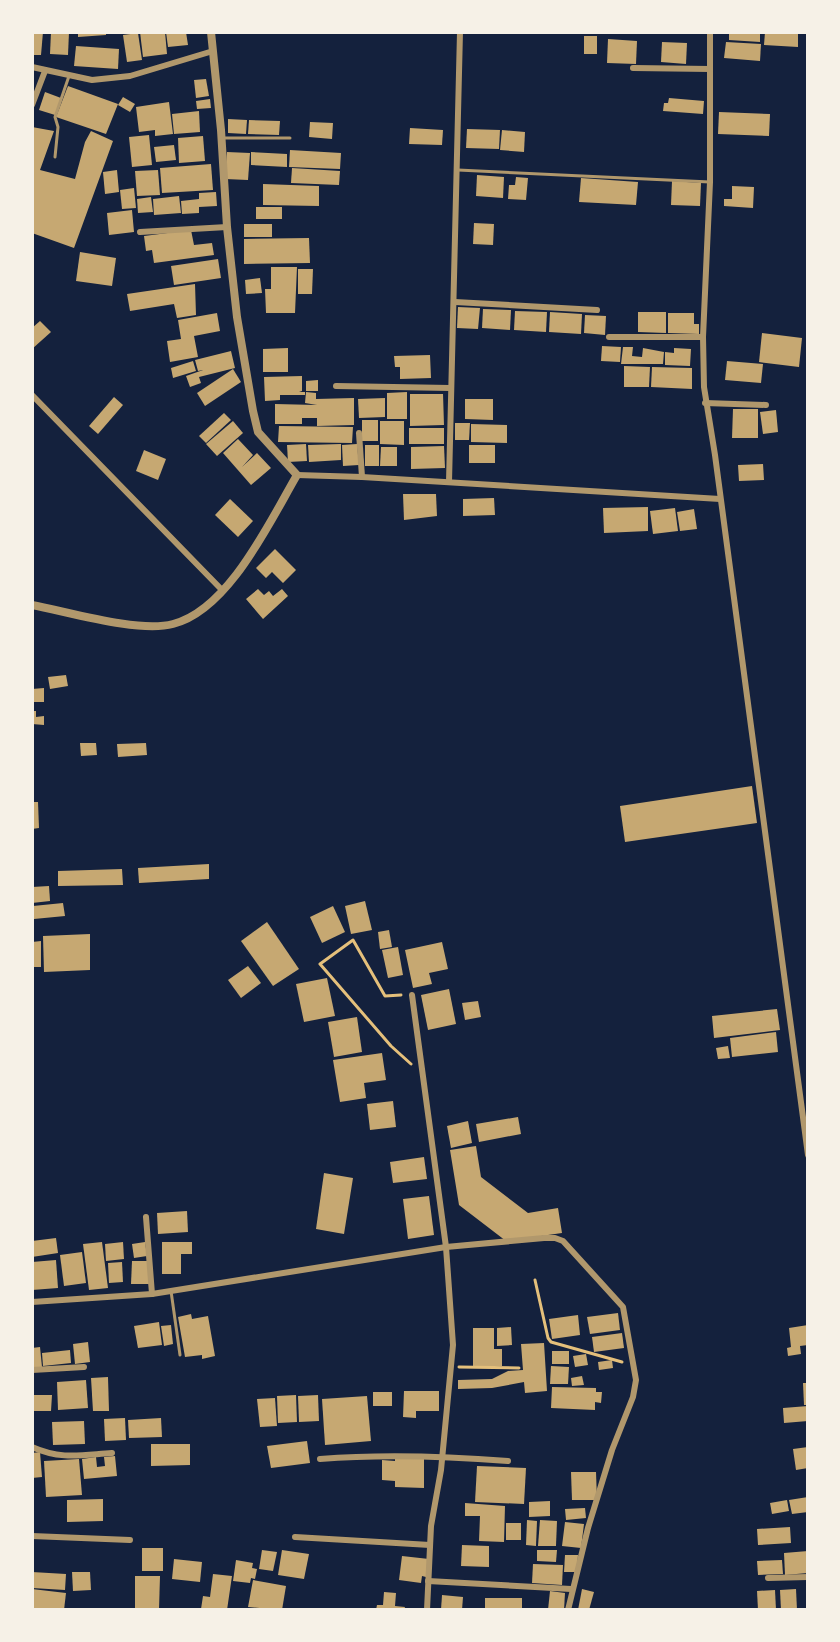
<svg xmlns="http://www.w3.org/2000/svg" width="840" height="1642" viewBox="0 0 840 1642" font-family="Montserrat,sans-serif">
<style>
.building{fill:#c6a872}
.lines{fill:none;stroke-linecap:round;stroke-linejoin:round}
.path{stroke:#e5c07b;stroke-width:3}
.service{stroke:#b1986c;stroke-width:3}
.minor{stroke:#b1986c;stroke-width:6}
.tertiary{stroke:#b1986c;stroke-width:8}
</style>
<rect width="100%" height="100%" fill="#14213d"/>
<g class="building">
<path d="M32,32H43L41,55H32Z"/>
<path d="M51,32H69L68,55L50,54Z"/>
<path d="M78,32H106V35L78,37Z"/>
<path d="M140,32H165L167,54L143,57Z"/>
<path d="M166,32H186L188,45L168,47Z"/>
<path d="M729,32H760V42L729,40Z"/>
<path d="M765,32H798V47L764,45Z"/>
<path d="M138,33L142,60L127,62L123,35Z"/>
<rect x="584" y="36" width="13" height="18"/>
<path d="M608,39L637,41L636,64L607,63Z"/>
<path d="M662,42L687,43L686,64L661,62Z"/>
<path d="M726,42L761,44L760,61L724,58Z"/>
<path d="M76,46L119,49L118,69L74,66Z"/>
<path d="M206,79L209,96L196,98L194,80Z"/>
<path d="M68,86L118,104L106,134L56,117Z"/>
<path d="M45,92L61,98L55,115L39,110Z"/>
<path d="M123,97L135,104L130,112L118,105Z"/>
<path d="M669,98L704,101L703,114L663,111L664,103H668Z"/>
<path d="M210,99L211,108L197,109L196,101Z"/>
<path d="M169,102L173,134L155,136V130L139,132L136,107Z"/>
<path d="M199,111L200,132L174,134L172,114Z"/>
<path d="M719,112L770,114L769,136L718,134Z"/>
<path d="M228,119L247,120L246,134L228,133Z"/>
<path d="M249,120L280,121L279,135L248,134Z"/>
<path d="M310,122L333,123L332,139L309,137Z"/>
<path d="M32,127L54,131L40,170L75,179L85,142L91,131L113,141L74,248L32,233Z"/>
<path d="M410,128L443,130L442,145L409,144Z"/>
<path d="M467,129L500,130L499,149L466,148Z"/>
<path d="M502,130L525,132L524,152L500,150Z"/>
<path d="M149,135L152,165L132,167L129,137Z"/>
<path d="M203,136L205,161L179,163L178,138Z"/>
<path d="M174,145L176,160L156,162L154,147Z"/>
<path d="M290,150L341,153L340,169L289,167Z"/>
<path d="M227,152L250,153L248,180L225,179Z"/>
<path d="M251,152L287,154V167L251,165Z"/>
<path d="M211,164L213,190L162,193L160,168Z"/>
<path d="M292,168L340,171L339,185L291,183Z"/>
<path d="M117,170L119,192L105,194L103,172Z"/>
<path d="M158,170L160,195L137,196L135,171Z"/>
<path d="M477,175L504,177L503,198L476,196Z"/>
<path d="M516,177L528,178L526,200L508,199L509,185H515Z"/>
<path d="M581,178L638,182L636,205L579,202Z"/>
<path d="M672,181L701,183L700,206L671,205Z"/>
<path d="M263,184L319,186V206L263,205Z"/>
<path d="M732,186L754,187L753,208L724,206V199H732Z"/>
<path d="M134,188L136,208L122,209L120,190Z"/>
<path d="M216,192L217,206L199,207V213L182,214L181,201L199,199V193Z"/>
<path d="M179,196L181,213L154,215L153,199Z"/>
<path d="M151,197L153,212L138,213L137,199Z"/>
<rect x="256" y="207" width="26" height="12"/>
<path d="M132,210L134,232L109,235L107,213Z"/>
<path d="M474,223L494,224L493,245L473,244Z"/>
<rect x="244" y="224" width="28" height="13"/>
<path d="M191,230L194,245L212,243L214,255L154,263L152,250L146,251L144,236Z"/>
<path d="M309,238L310,263L244,264V239Z"/>
<path d="M80,252L116,258L112,286L76,281Z"/>
<path d="M218,259L221,278L174,285L171,266Z"/>
<path d="M271,267H297L295,313H266L265,289H271Z"/>
<path d="M298,269H313L312,294H298Z"/>
<path d="M260,278L262,293L246,294L245,280Z"/>
<path d="M195,284L196,315L177,318L174,304L130,311L127,294Z"/>
<path d="M458,307L480,308L478,329L457,328Z"/>
<path d="M483,309L511,310L510,330L482,328Z"/>
<path d="M515,311L547,312L546,332L514,330Z"/>
<path d="M550,312L582,314L581,334L549,332Z"/>
<path d="M638,312H666V333L638,332Z"/>
<path d="M217,313L220,331L194,336L198,357L170,362L167,341L181,339L178,320Z"/>
<path d="M668,313H694V324H699V334L668,333Z"/>
<path d="M585,315L606,316L605,335L584,333Z"/>
<path d="M40,321L51,332L32,349V328Z"/>
<path d="M762,333L802,338L799,367L759,362Z"/>
<path d="M602,346L621,347L620,362L601,361Z"/>
<path d="M623,347H633L632,356L642,357L643,348L664,352L663,364H621Z"/>
<path d="M288,348V372H263V349Z"/>
<path d="M674,348L691,349L690,366L665,365V352L674,353Z"/>
<path d="M231,351L235,368L199,377L201,383L190,387L186,376L203,370L198,371L195,360Z"/>
<path d="M430,355L431,378L400,379V367H395L394,356Z"/>
<path d="M193,361L196,371L173,378L171,368Z"/>
<path d="M727,361L763,364L761,383L725,380Z"/>
<path d="M624,366L650,367L649,387H624Z"/>
<path d="M652,367L692,368V389L651,387Z"/>
<path d="M233,369L241,382L205,406L197,393Z"/>
<path d="M302,376V391L299,392H305V395H280V400L265,401L264,377Z"/>
<path d="M318,380V391H306V381Z"/>
<path d="M306,392L316,393V399L354,398V425L317,426V418H302V424H275V404L317,405L305,403Z"/>
<path d="M407,392V419H387V393Z"/>
<path d="M410,394H443L444,425L410,426Z"/>
<path d="M114,397L123,405L98,434L89,426Z"/>
<path d="M385,398V417L359,418L358,399Z"/>
<path d="M465,399H493V420L465,419Z"/>
<path d="M733,409H758V438H732Z"/>
<path d="M776,410L778,432L763,434L760,412Z"/>
<path d="M224,413L231,420L206,443L199,436Z"/>
<rect x="362" y="420" width="16" height="21"/>
<path d="M233,421L243,433L217,456L206,444Z"/>
<path d="M380,421H404V445L380,444Z"/>
<path d="M455,423H470L469,440H455Z"/>
<path d="M471,424L507,425V443L471,442Z"/>
<path d="M279,426L353,427L352,443L278,442Z"/>
<rect x="409" y="428" width="35" height="16"/>
<path d="M238,439L253,455L242,467L257,453L271,468L251,485L223,453Z"/>
<path d="M306,444L307,461L288,462L287,445Z"/>
<path d="M341,444V460L309,462L308,445Z"/>
<path d="M357,444L359,465L343,466L342,445Z"/>
<rect x="365" y="445" width="14" height="21"/>
<rect x="469" y="445" width="26" height="18"/>
<path d="M444,446L445,468L411,469V447Z"/>
<path d="M381,447H397V466H380Z"/>
<path d="M144,450L166,459L158,480L136,471Z"/>
<path d="M763,464L764,480L739,481L738,465Z"/>
<path d="M403,494H436L437,516L404,520Z"/>
<path d="M494,498L495,515L463,516V499Z"/>
<path d="M230,499L253,521L238,537L215,515Z"/>
<path d="M648,507V531L604,533L603,508Z"/>
<path d="M675,508L678,531L653,534L650,511Z"/>
<path d="M694,509L697,529L680,531L677,512Z"/>
<path d="M275,549L296,570L283,583L272,572L266,578L256,568Z"/>
<path d="M258,589L264,595L269,591L273,596L282,589L288,596L263,619L246,599Z"/>
<path d="M66,675L68,686L50,689L48,677Z"/>
<path d="M44,688V702H32V689Z"/>
<path d="M32,711H36V717L44,716V725L32,724Z"/>
<path d="M80,743H96L97,755L81,756Z"/>
<path d="M146,743L147,755L118,757L117,744Z"/>
<path d="M752,786L757,823L625,842L620,806Z"/>
<path d="M32,802H38L39,828L32,829Z"/>
<path d="M209,864V879L139,883L138,868Z"/>
<path d="M122,869L123,885L58,886V871Z"/>
<path d="M49,886L50,901L32,903V887Z"/>
<path d="M365,901L372,930L351,934L345,906Z"/>
<path d="M63,903L65,916L34,919L33,906Z"/>
<path d="M333,906L345,932L322,943L310,917Z"/>
<path d="M267,922L299,969L273,986L241,941Z"/>
<path d="M389,930L392,947L380,949L378,932Z"/>
<path d="M90,934V970L44,972L43,936Z"/>
<path d="M41,941V967H32V942Z"/>
<path d="M442,942L448,969L429,973L432,984L413,988L405,950Z"/>
<path d="M398,947L403,975L388,978L382,950Z"/>
<path d="M248,966L261,983L241,998L228,980Z"/>
<path d="M327,978L335,1016L304,1022L296,984Z"/>
<path d="M449,989L456,1024L428,1030L421,995Z"/>
<path d="M478,1001L481,1017L465,1020L462,1003Z"/>
<path d="M777,1009L780,1030L714,1038L712,1016Z"/>
<path d="M357,1017L362,1052L334,1057L328,1022Z"/>
<path d="M776,1032L778,1052L732,1057L730,1038Z"/>
<path d="M728,1046L730,1058L718,1059L716,1048Z"/>
<path d="M382,1053L386,1080L364,1083L366,1098L340,1102L333,1060Z"/>
<path d="M393,1101L396,1127L370,1130L367,1104Z"/>
<path d="M518,1117L521,1134L479,1142L476,1124Z"/>
<path d="M468,1121L472,1143L451,1148L447,1126Z"/>
<path d="M476,1146L481,1177L528,1213L558,1208L562,1233L506,1241L459,1205L450,1150Z"/>
<path d="M424,1157L427,1179L393,1183L390,1162Z"/>
<path d="M324,1173L353,1178L344,1234L316,1229Z"/>
<path d="M429,1196L434,1235L408,1239L403,1199Z"/>
<path d="M187,1211L188,1232L158,1234L157,1213Z"/>
<path d="M56,1238L58,1253L32,1257V1241Z"/>
<path d="M102,1242L108,1288L89,1290L83,1244Z"/>
<path d="M123,1242L124,1259L106,1261L105,1244Z"/>
<path d="M145,1242L147,1256L134,1258L132,1244Z"/>
<path d="M162,1242H192V1254H181V1274H162Z"/>
<path d="M82,1252L86,1283L64,1286L60,1255Z"/>
<path d="M56,1260L58,1288L32,1290V1262Z"/>
<path d="M132,1261H149V1284H131Z"/>
<path d="M122,1262L123,1282L109,1283L108,1263Z"/>
<path d="M618,1313L620,1330L590,1334L587,1317Z"/>
<path d="M191,1314L192,1319L208,1316L215,1356L202,1359V1355L185,1357L178,1317Z"/>
<path d="M578,1315L580,1335L552,1339L549,1319Z"/>
<path d="M159,1322L162,1345L138,1348L134,1326Z"/>
<path d="M171,1325L173,1344L164,1346L161,1326Z"/>
<path d="M808,1325V1345L800,1346L801,1354L788,1356L787,1348L791,1347L789,1328Z"/>
<path d="M511,1327L512,1345L497,1346V1328Z"/>
<path d="M473,1328H494V1349H502V1366L473,1367Z"/>
<path d="M622,1333L624,1348L594,1352L592,1337Z"/>
<path d="M88,1342L90,1362L75,1364L73,1344Z"/>
<path d="M544,1343L547,1391L525,1393L524,1382L492,1388L458,1389V1380L492,1379L508,1371L523,1370L521,1344Z"/>
<path d="M40,1347L42,1367H32V1348Z"/>
<path d="M70,1350L71,1363L43,1366L42,1353Z"/>
<rect x="552" y="1351" width="17" height="13"/>
<path d="M586,1354L588,1365L575,1367L573,1356Z"/>
<path d="M612,1360L613,1368L599,1370L598,1362Z"/>
<path d="M551,1366L569,1367L568,1384H550Z"/>
<path d="M582,1376L584,1385L572,1386L571,1378Z"/>
<path d="M108,1377L109,1411H93L91,1378Z"/>
<path d="M86,1380L88,1408L58,1410L57,1382Z"/>
<path d="M803,1383H808V1405H804Z"/>
<path d="M552,1387L596,1388V1392H602L601,1403L595,1402V1410L551,1408Z"/>
<path d="M404,1391H439V1411H416V1418L403,1417Z"/>
<rect x="373" y="1392" width="19" height="14"/>
<path d="M32,1395H52L51,1411H32Z"/>
<path d="M296,1395L297,1422L278,1423L277,1396Z"/>
<path d="M318,1395L319,1421L299,1422L298,1396Z"/>
<path d="M367,1396L371,1441L325,1445L322,1399Z"/>
<path d="M275,1398L277,1426L260,1427L257,1399Z"/>
<path d="M808,1406V1421L784,1423L783,1408Z"/>
<path d="M125,1418L126,1440L105,1441L104,1419Z"/>
<path d="M161,1418L162,1437L129,1438L128,1420Z"/>
<path d="M84,1421L85,1444L53,1445L52,1422Z"/>
<path d="M307,1441L310,1463L271,1468L267,1446Z"/>
<path d="M151,1444H190V1465L151,1466Z"/>
<path d="M808,1447V1468L796,1470L793,1449Z"/>
<path d="M40,1452L42,1477L32,1478V1453Z"/>
<path d="M115,1456L117,1476L84,1479L82,1459L96,1457L97,1467L105,1466L104,1457Z"/>
<path d="M395,1457H424V1488L395,1487V1481L382,1480V1460L395,1461Z"/>
<path d="M79,1459L82,1495L46,1497L44,1461Z"/>
<path d="M477,1466L526,1468L524,1504L475,1502Z"/>
<path d="M571,1472H596L597,1500H572Z"/>
<path d="M808,1497V1512L792,1514L789,1500Z"/>
<path d="M103,1499V1521L67,1522V1500Z"/>
<path d="M787,1500L789,1511L772,1514L770,1503Z"/>
<path d="M550,1501V1516L529,1517V1502Z"/>
<path d="M465,1503L505,1506L504,1542L479,1541L480,1516H465Z"/>
<path d="M585,1508L586,1518L566,1520L565,1509Z"/>
<path d="M527,1520L537,1521L536,1546L526,1545Z"/>
<path d="M540,1520L557,1521L556,1546H538Z"/>
<path d="M565,1522L584,1524L581,1548L562,1546Z"/>
<rect x="506" y="1523" width="15" height="17"/>
<path d="M790,1527L791,1543L758,1545L757,1529Z"/>
<path d="M462,1545L489,1546V1567L461,1566Z"/>
<rect x="142" y="1548" width="21" height="23"/>
<path d="M262,1550L277,1552L273,1571L259,1569Z"/>
<path d="M282,1550L309,1554L304,1579L278,1575Z"/>
<path d="M537,1550H557L556,1562L537,1561Z"/>
<path d="M808,1551V1573L785,1575L784,1553Z"/>
<path d="M565,1555H578L577,1572H564Z"/>
<path d="M402,1556L429,1559L426,1577L422,1576L421,1583L399,1580Z"/>
<path d="M174,1559L202,1562L200,1582L172,1579Z"/>
<path d="M236,1560L253,1563L252,1568L257,1569L255,1579L251,1578L250,1583L233,1581Z"/>
<path d="M782,1560L783,1574L758,1575L757,1561Z"/>
<path d="M533,1564L563,1565L562,1585L532,1583Z"/>
<path d="M32,1572L66,1574L65,1590L32,1588Z"/>
<path d="M72,1572H90L91,1590L73,1591Z"/>
<path d="M213,1574L232,1576L227,1610L201,1609L203,1596L210,1597Z"/>
<path d="M135,1576H160L159,1610H135Z"/>
<path d="M253,1580L286,1586L282,1610L248,1607Z"/>
<path d="M32,1589L66,1593L64,1610H32Z"/>
<path d="M582,1589L594,1592L589,1610H578Z"/>
<path d="M796,1589L797,1610H781L780,1590Z"/>
<path d="M775,1590L776,1610H758L757,1591Z"/>
<path d="M550,1591L565,1593L564,1610H548Z"/>
<path d="M384,1592L396,1593L395,1606L405,1607L404,1610H376L377,1605H383Z"/>
<path d="M442,1595L463,1597L462,1610H441Z"/>
<rect x="485" y="1598" width="37" height="12"/>
</g>
<g class="lines">
<g class="path">
<path d="M401,995L385,996L353,940L320,964L391,1046L411,1064"/>
<path d="M535,1280L548,1338L551,1342L622,1362"/>
<path d="M459,1367L519,1368"/>
</g>
<g class="service">
<path d="M225,138H290"/>
<path d="M55,157L58,127L55,117L69,76"/>
<path d="M458,170L710,182"/>
<path d="M171,1291L180,1355"/>
</g>
<g class="minor">
<path d="M710,32V182L703,337L704,387L715,455L808,1155"/>
<path d="M32,67L92,80L130,76L213,51"/>
<path d="M633,68L710,69"/>
<path d="M32,105L45,71"/>
<path d="M140,232L227,227"/>
<path d="M455,302L597,310"/>
<path d="M609,337H703"/>
<path d="M336,386L450,388"/>
<path d="M32,395L222,590"/>
<path d="M705,403L766,405"/>
<path d="M359,433L362,477"/>
<path d="M297,475L362,477L720,499"/>
<path d="M449,482L460,32"/>
<path d="M412,995L446,1247L453,1345L441,1470L431,1526L427,1610"/>
<path d="M146,1217L152,1294"/>
<path d="M32,1302L152,1294L446,1247L544,1238H555L563,1241L623,1307L636,1380L633,1397L612,1450L588,1528L568,1610"/>
<path d="M32,1370L84,1367"/>
<path d="M32,1447C61,1460 81,1455 112,1453"/>
<path d="M320,1459C383,1454 444,1456 508,1461"/>
<path d="M32,1536L130,1540"/>
<path d="M295,1537L430,1545"/>
<path d="M768,1578L808,1577"/>
<path d="M428,1581L571,1589"/>
</g>
<path class="tertiary" d="M32,605C69,612 138,633 173,624C229,610 270,521 297,475L258,432L253,411L237,317L227,227L221,130L211,32"/>
</g>
<rect width="840" height="1642" fill="none" stroke="#f6f1e7" stroke-width="68"/>
</svg>
